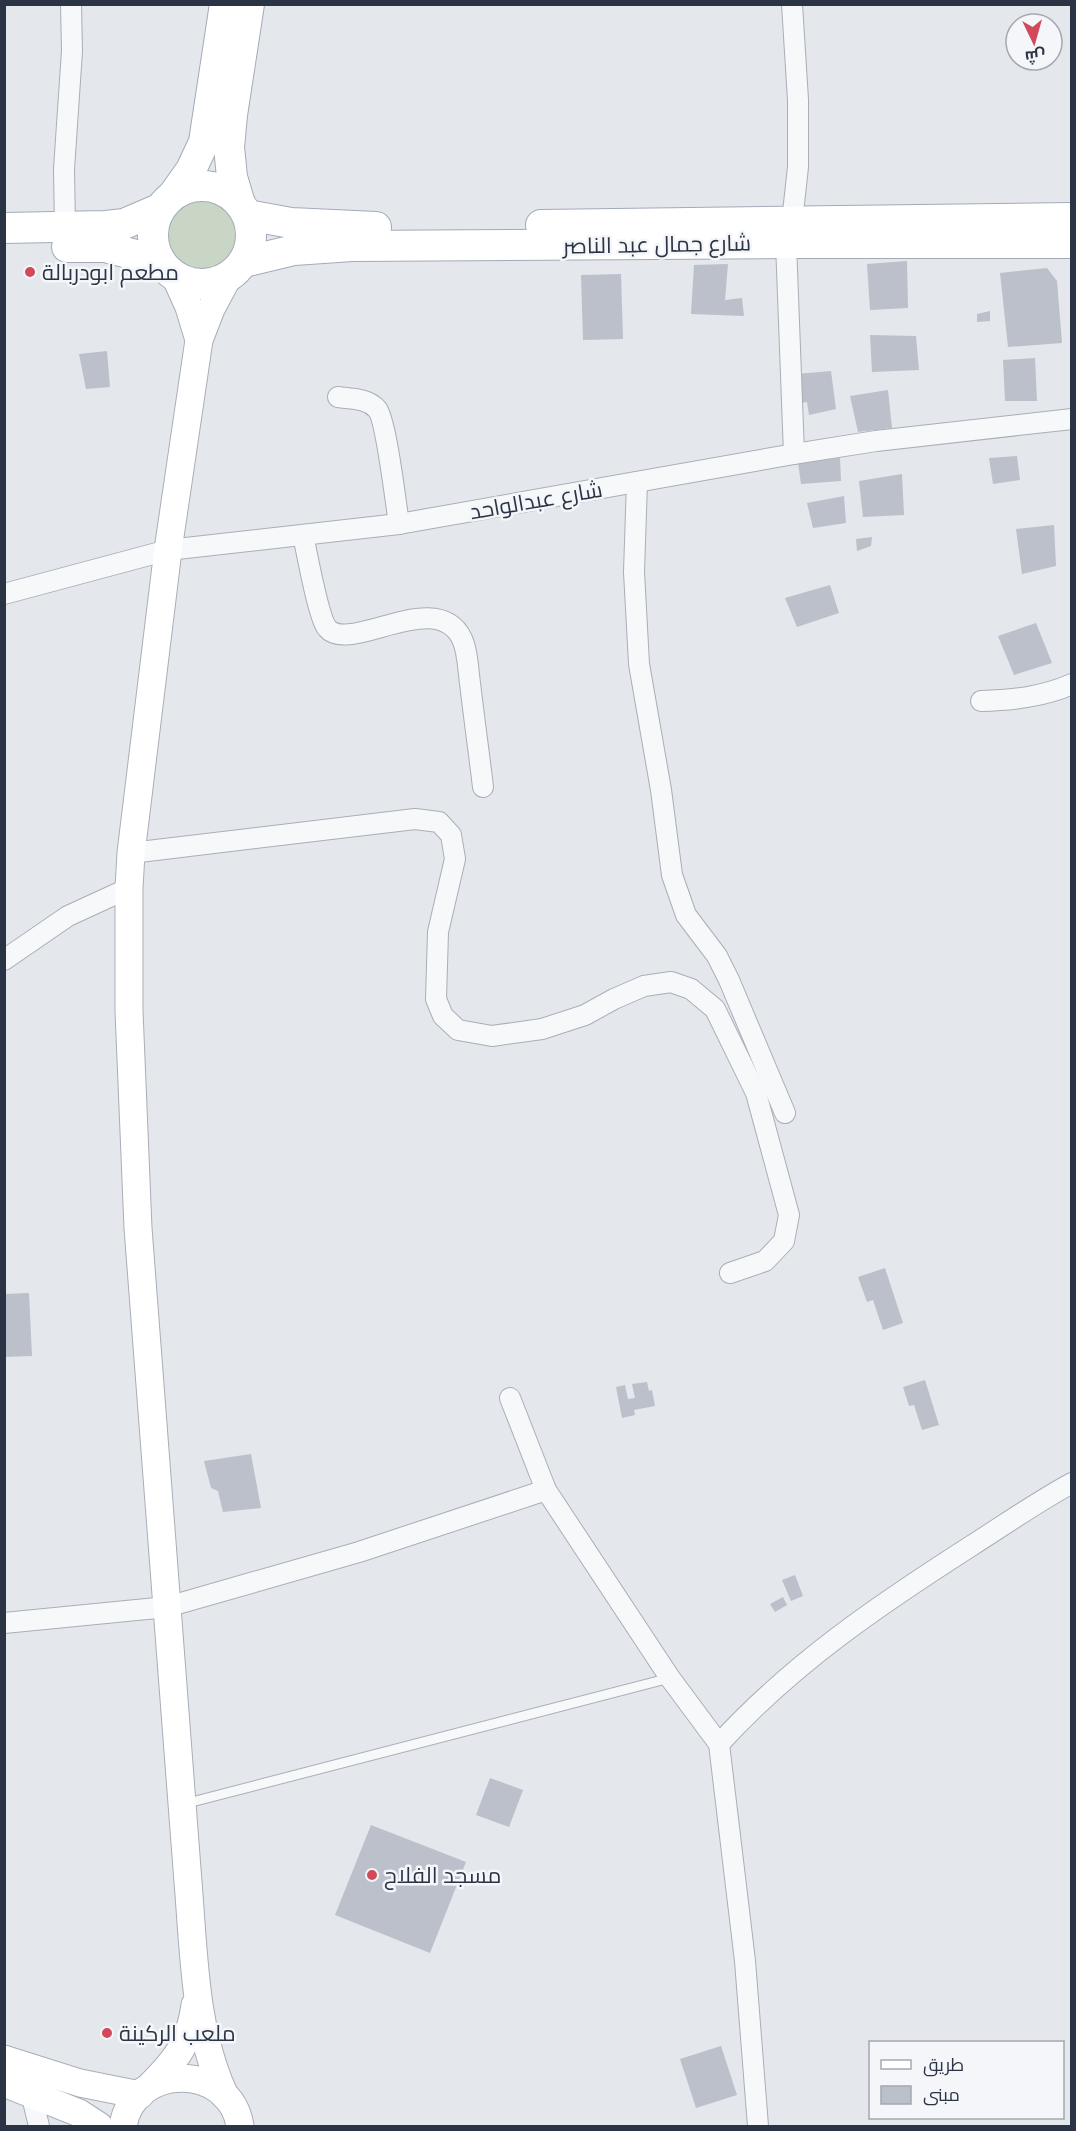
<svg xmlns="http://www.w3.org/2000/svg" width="1076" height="2131" viewBox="0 0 1076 2131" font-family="Mulish,Cairo,sans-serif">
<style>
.green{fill:#c9d6c5}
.building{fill:#bbc0ca}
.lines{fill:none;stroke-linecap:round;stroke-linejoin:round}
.lane-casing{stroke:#a9aeb7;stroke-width:11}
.street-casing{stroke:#a9aeb7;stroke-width:22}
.secondary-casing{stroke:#a9aeb7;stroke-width:29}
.primary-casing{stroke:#a3abb8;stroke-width:32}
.lane{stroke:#f7f8fa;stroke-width:9}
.street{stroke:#f7f8fa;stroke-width:20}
.secondary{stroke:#fff;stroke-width:27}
.primary{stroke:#fff;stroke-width:30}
.poi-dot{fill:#d1495b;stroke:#f4f6f9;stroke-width:2}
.labels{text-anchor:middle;stroke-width:5;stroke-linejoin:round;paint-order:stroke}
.street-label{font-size:22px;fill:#2b3445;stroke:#f4f6f9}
.poi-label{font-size:22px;fill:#2b3445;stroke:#f4f6f9;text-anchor:start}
</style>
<rect width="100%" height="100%" fill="#e4e7ec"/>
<circle class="green" cx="201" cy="235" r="42"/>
<g class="building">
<path d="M907,261L908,308L870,310L867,264Z"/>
<path d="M728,264L725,300L742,298L744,316L691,314L694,265Z"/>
<path d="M1047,268L1057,281L1062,343L1008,347L1000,273Z"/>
<path d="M621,274L623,339L583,340L581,275Z"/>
<path d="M990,311V321L977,322V314Z"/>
<path d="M870,335L916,336L919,370L872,372Z"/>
<path d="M107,351L110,387L86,389L79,354Z"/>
<path d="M1035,358L1037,401H1005L1003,360Z"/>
<path d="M831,371L836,409L809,415L807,402L800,403L796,374Z"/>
<path d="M888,390L892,428L858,432L850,396Z"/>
<path d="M1017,456L1020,480L993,484L989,458Z"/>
<path d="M840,458L841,481L801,484L798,462Z"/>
<path d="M902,474L904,515L863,517L859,481Z"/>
<path d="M844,496L846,523L813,528L807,503Z"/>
<path d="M1054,525L1056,566L1022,574L1016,529Z"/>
<path d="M872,537L871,546L857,551L856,539Z"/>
<path d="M830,585L839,613L797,627L785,598Z"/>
<path d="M1036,623L1052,663L1014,675L998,636Z"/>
<path d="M885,1268L903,1323L883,1330L873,1300L867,1302L858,1277Z"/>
<path d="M29,1293L32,1356L4,1357V1294Z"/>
<path d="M925,1380L939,1425L922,1430L914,1405L909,1406L903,1387Z"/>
<path d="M647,1382L649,1391L652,1390L655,1406L634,1410L635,1415L622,1418L616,1387L625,1385L628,1399L635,1398L632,1384Z"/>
<path d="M251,1454L261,1508L223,1512L218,1491L211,1488L204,1461Z"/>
<path d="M795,1575L803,1596L791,1601L782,1580Z"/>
<path d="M783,1597L787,1605L775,1612L770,1604Z"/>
<path d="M490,1778L523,1790L509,1827L476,1815Z"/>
<path d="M371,1825L466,1862L430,1953L335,1915Z"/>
<path d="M721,2046L737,2095L696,2108L680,2059Z"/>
</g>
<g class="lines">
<defs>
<path id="lane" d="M184,1804L670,1678"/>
<g id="street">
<path d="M792,4L798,100V167L792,222"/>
<path d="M65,228L64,169L72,51L71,4"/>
<path d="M786,243L794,454"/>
<path d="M338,397C352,399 367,398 377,409C386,419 396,505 399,524"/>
<path d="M637,482L634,572L639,664L661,790L672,875L686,915L717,956L729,980L785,1113"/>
<path d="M303,535C307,553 318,616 327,628C349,655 437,586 462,639C468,651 468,670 470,683C474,718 479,753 483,787"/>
<path d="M4,594L168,550L399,524L794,454L876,441L1072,419"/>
<path d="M981,701C1012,700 1043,697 1072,684"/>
<path d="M131,853L415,819L439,822L451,835L455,859L438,932L436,999L443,1016L458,1030L492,1036L542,1029L585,1015L614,999L644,986L671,982L691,989L715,1009L756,1093L789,1215L784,1241L765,1261L730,1273"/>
<path d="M4,960L68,916L129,888"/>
<path d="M510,1398L546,1490L670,1678L719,1744L745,1961L758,2126"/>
<path d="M4,1623L167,1607L359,1552L546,1490"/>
<path d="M719,1744C793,1663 879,1605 971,1546C1004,1525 1037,1502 1072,1483"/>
<path d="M31,2093L39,2126"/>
</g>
<g id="secondary">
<path d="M176,278L189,307L199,340"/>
<path d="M4,2059L80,2083L140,2095"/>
<path d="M4,2083L79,2113L99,2126"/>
<path d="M151,2085C177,2059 190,2042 195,2005"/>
<path d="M225,2096C194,2030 194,1953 188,1882L138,1228L129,1011V888L131,853L168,550L199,340L211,309L228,277"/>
<path d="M123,2126C133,2063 230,2062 240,2126"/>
</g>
<g id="primary">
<circle cx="202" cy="235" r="49"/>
<path d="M174,194L191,170L204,142L225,4"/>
<path d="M240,204L232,177L229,147L232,115L249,4"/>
<path d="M247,215L291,223L376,227"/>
<path d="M541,225L1072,218"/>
<path d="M4,228L106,226L124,224L159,209"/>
<path d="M67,247H105L159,261"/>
<path d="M244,262L294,250L352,246L786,243H1072"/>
</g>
</defs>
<use href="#lane" class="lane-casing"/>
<use href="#street" class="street-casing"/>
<use href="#secondary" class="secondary-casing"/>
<use href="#primary" class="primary-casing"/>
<use href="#lane" class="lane"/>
<use href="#street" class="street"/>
<use href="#secondary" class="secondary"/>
<use href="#primary" class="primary"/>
</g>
<g class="poi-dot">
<circle cx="30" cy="272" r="6"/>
<circle cx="372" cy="1875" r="6"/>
<circle cx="107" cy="2033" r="6"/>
</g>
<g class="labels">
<g class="street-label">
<text transform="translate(657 244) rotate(-1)" y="8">شارع جمال عبد الناصر</text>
<text transform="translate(536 500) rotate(-10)" y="8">شارع عبدالواحد</text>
</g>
<g class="poi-label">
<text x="42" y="280">مطعم ابودربالة</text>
<text x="384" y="1883">مسجد الفلاح</text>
<text x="119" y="2041">ملعب الركينة</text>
</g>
</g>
<rect width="1076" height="2131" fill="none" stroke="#2b3445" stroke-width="12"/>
<rect x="869" y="2041" width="195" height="78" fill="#f4f6f9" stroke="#a4a8b1" stroke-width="1.5"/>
<rect x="881" y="2060" width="30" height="9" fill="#ffffff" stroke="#a4a8b1" stroke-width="1.5"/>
<text x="923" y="2071" font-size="18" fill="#2b3445">طريق</text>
<rect x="881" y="2086" width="30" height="18" fill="#bbc0ca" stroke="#a4a8b1" stroke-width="1.5"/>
<text x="923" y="2101" font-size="18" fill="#2b3445">مبنى</text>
<g transform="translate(1034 42) rotate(175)"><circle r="28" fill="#f4f6f9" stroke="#a4a8b1" stroke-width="1.5"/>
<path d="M0-4.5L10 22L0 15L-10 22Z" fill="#d1495b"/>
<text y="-9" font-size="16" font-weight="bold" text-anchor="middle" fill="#2b3445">ش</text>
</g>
</svg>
